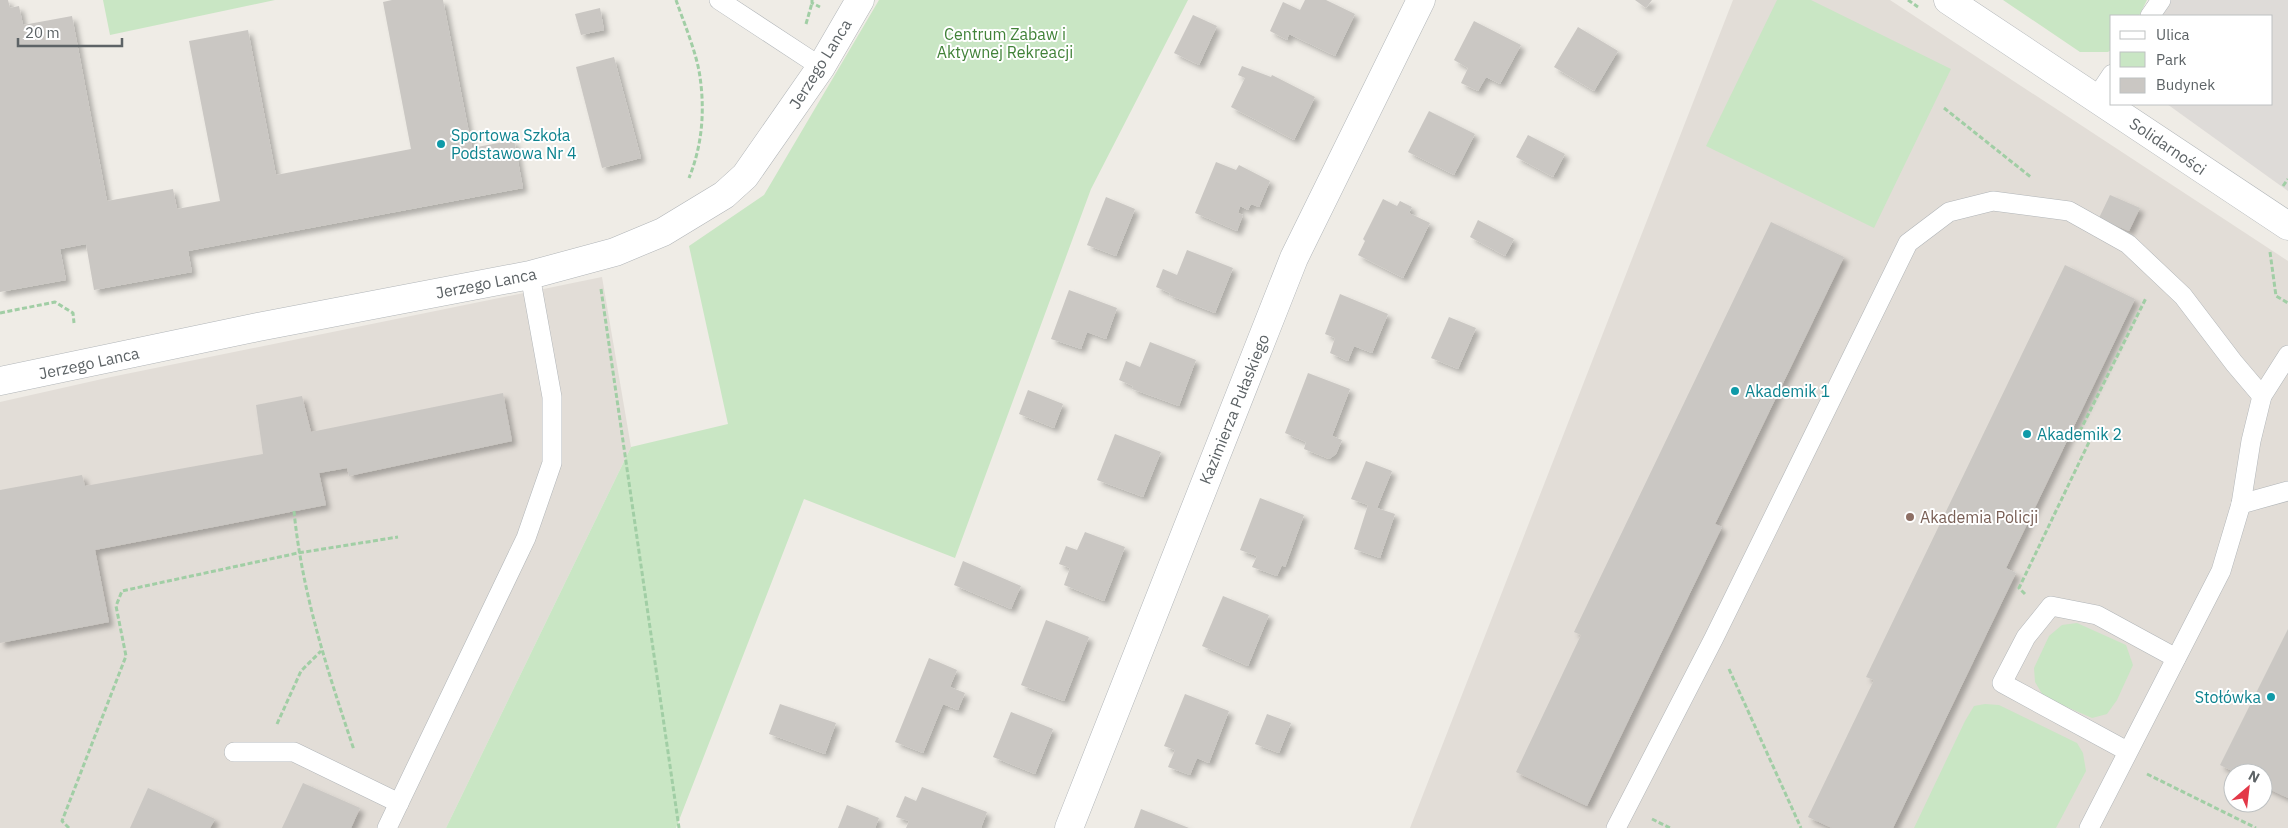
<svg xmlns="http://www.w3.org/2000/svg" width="2288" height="828" viewBox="0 0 2288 828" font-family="'IBM Plex Sans',sans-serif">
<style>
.industrial{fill:#dedbd8}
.education{fill:#e2ddd7;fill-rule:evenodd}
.green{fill:#c9e6c4}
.building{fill:#cac7c3;filter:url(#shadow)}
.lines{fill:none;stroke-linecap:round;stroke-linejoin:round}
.service-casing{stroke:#b1b5b8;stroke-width:20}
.minor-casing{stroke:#b1b5b8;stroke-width:29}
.path{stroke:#a1cea5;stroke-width:3;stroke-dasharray:5 2.5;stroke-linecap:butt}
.service{stroke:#fff;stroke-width:19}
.minor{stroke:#fff;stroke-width:28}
.culture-dot{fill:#0f9aa8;stroke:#fff;stroke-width:2}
.education-dot{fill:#8d6e63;stroke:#fff;stroke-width:2}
.labels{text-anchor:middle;stroke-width:4;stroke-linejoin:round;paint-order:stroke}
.park-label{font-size:16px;fill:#418238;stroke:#fff}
.street-label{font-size:16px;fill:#5d6366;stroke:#fff}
.culture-label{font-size:16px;fill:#0d838f;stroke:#fff;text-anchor:start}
.education-label{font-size:16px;fill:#785e54;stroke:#fff;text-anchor:start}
</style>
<defs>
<filter id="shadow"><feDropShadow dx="4.5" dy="4.5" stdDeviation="2.5" flood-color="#0004"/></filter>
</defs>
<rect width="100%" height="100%" fill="#efece6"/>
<path class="industrial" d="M2154,0H2288V191L2167,104H2272V16H2145Z"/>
<g class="education">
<path d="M1733,0H1890L2288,261V828H1410ZM2233,773H2263V803H2233Z"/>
<path d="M602,277L631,447L446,828H0V402L111,377Z"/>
</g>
<g class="green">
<path d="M103,0H275L110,35Z"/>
<path d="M879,0H1188L1091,189L955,558L804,499L676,828H446L631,447L728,424L689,246L764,195Z"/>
<path d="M1777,0H1811L1951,69L1874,228L1706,146Z"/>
<path d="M2003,0H2147L2139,16H2112V49L2108,52H2080Z"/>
<path d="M2077,623L2126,645L2133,665L2117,700L2107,714L2092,718L2044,697L2035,682L2034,668L2049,636L2062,625Z"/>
<path d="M1985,704L1999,705L2077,743L2083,753L2086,771L2056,828H1914L1965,721L1974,706Z"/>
</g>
<g class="building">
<path d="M0,0H8L10,8L19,6L23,25L72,16L107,201L173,189L177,209L220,201L189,41L248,30L276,175L411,149L383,2L392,0H443L472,148L514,140L523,188L188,251L192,272L94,290L86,244L60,249L66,280L0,292Z"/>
<path d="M1305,0H1326L1355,14L1335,56L1289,34L1287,40L1270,31L1283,2L1300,10Z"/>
<path d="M1635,0H1652L1646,8Z"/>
<path d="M600,8L604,30L581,35L575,14Z"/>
<path d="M1193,15L1217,26L1199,65L1174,53Z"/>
<path d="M1474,21L1521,45L1500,84L1486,77L1478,91L1461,83L1468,68L1454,60Z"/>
<path d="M1578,27L1618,51L1594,91L1554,67Z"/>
<path d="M614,57L641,158L602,168L576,67Z"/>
<path d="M1242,66L1271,77L1272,75L1315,97L1294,140L1231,107L1245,78L1238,75Z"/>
<path d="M1429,111L1475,134L1454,175L1408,152Z"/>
<path d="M1528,135L1565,154L1553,177L1516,157Z"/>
<path d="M1216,162L1236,170L1239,165L1270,181L1259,207L1251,204L1248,210L1240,206L1238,213L1243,215L1237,231L1195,213Z"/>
<path d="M2110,195L2140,208L2129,231L2099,218Z"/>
<path d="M1106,197L1135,209L1116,256L1087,245Z"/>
<path d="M1383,199L1397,206L1400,201L1412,207L1409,213L1430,223L1403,278L1358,255L1365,241L1363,239Z"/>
<path d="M1478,220L1514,239L1505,256L1470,237Z"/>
<path d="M1771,222L1844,257L1715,524L1722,527L1587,806L1516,772L1581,635L1574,632Z"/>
<path d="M1187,250L1233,268L1215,313L1169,295L1170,293L1156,287L1163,269L1177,275Z"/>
<path d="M2065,265L2135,299L2006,568L2016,573L1893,828H1832L1808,817L1874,680L1866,677Z"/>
<path d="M1069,290L1117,308L1106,339L1087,332L1081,349L1051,339Z"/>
<path d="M1340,294L1388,314L1372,353L1354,346L1348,361L1330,353L1335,338L1325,334Z"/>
<path d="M1449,317L1476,328L1458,369L1431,358Z"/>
<path d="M1150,342L1196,360L1179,406L1132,389L1133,386L1119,380L1126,361L1140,367Z"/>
<path d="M1308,373L1350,389L1332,436L1342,440L1336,454L1329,459L1304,449L1306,442L1285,433Z"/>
<path d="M1028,390L1063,404L1054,428L1019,414Z"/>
<path d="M503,393L512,441L349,476L347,468L319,473L326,505L95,550L109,622L0,643V490L82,475L85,486L263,454L256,405L302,396L311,432Z"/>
<path d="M1115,434L1161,452L1143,497L1097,480Z"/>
<path d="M1366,461L1392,471L1377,508L1395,514L1380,558L1354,549L1368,505L1351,499Z"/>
<path d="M1260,498L1304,515L1285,567L1282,565L1277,576L1252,567L1257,556L1240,550Z"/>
<path d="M1085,532L1125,547L1104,601L1064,585L1070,568L1059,564L1066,546L1077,550Z"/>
<path d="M963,561L1021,586L1011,609L954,585Z"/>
<path d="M1223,596L1269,615L1248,666L1202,646Z"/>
<path d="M1046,620L1089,637L1064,701L1021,685Z"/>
<path d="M2288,629V798L2263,786V773H2236L2220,765Z"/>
<path d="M929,658L957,670L950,687L965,693L958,710L943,704L923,753L895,742Z"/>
<path d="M1185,694L1229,711L1209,763L1197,758L1190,775L1168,767L1175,750L1164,746Z"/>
<path d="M780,704L836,723L825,754L769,734Z"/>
<path d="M1011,712L1053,729L1035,774L993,757Z"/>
<path d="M1267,714L1291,723L1279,753L1255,744Z"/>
<path d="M303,783L360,808L351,828H282Z"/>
<path d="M922,787L987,812L981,828H906L909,821L896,817L905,796L916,801Z"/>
<path d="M148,788L215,819L210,828H130Z"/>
<path d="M847,805L879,818L875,828H838Z"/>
<path d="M1141,809L1189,828H1134Z"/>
</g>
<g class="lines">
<defs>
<g id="service">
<path d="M719,0L821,67"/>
<path d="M2150,16L2161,0"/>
<path d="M2096,98L2112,74"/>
<path d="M2241,504L2288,491"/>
<path d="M2127,751L2002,683L2026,637L2051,606L2097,615L2176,658"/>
<path d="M234,752H294L399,803"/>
<path d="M387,828L526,538L552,463V397L530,275"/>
<path d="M1616,828L1714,638L1908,243L1949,212L1993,201L2069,211L2128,244L2183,296L2234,363L2262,396"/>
<path d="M2089,828L2221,571L2241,504L2251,441L2262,396L2288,355"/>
</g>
<g id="minor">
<path d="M1948,0L2288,226"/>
<path d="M0,381L258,327L530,275L615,252L663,232L724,195L745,176L821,67L860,0"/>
<path d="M1069,828L1294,258L1421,0"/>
</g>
</defs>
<use href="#service" class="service-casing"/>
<use href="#minor" class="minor-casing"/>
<g class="path">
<path d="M676,0C684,23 697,54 700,77C705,112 702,146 689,178"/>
<path d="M812,0V3L820,7"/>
<path d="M1908,0L1918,7"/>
<path d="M806,24L812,3"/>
<path d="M1944,108L2032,178"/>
<path d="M2283,186L2288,179"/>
<path d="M2270,252L2276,296L2288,303"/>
<path d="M601,289L679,828"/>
<path d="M0,313L55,302L73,313L74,323"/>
<path d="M294,511C302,594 328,672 354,750"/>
<path d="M2025,594L2019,588L2091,438L2080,431L2146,298"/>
<path d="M1729,669L1801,828"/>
<path d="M277,724L301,671L321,651"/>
<path d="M2147,774L2256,828"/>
<path d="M1652,819L1670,828"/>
<path d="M69,828L62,821L126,656L116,606L122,591L298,553L398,537"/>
</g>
<use href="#service" class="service"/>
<use href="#minor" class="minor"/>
</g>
<g class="culture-dot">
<circle cx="441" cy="144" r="5"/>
<circle cx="1735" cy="391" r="5"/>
<circle cx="2027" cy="434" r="5"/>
<circle cx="2271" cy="697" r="5"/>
</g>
<circle class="education-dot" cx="1910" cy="517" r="5"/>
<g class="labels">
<g class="park-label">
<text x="1005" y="40">Centrum Zabaw i<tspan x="1005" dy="18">Aktywnej Rekreacji</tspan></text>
</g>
<g class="street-label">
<text transform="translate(820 64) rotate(-58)" y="6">Jerzego Lanca</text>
<text transform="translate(2168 146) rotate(34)" y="6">Solidarności</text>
<text transform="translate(486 283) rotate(-11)" y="6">Jerzego Lanca</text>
<text transform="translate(89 363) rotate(-12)" y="6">Jerzego Lanca</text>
<text transform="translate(1234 409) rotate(-68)" y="6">Kazimierza Pułaskiego</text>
</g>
<g class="culture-label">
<text x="451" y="141">Sportowa Szkoła<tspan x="451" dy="18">Podstawowa Nr 4</tspan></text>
<text x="1745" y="397">Akademik 1</text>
<text x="2037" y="440">Akademik 2</text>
<text x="2261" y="703" text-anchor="end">Stołówka</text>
</g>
<g class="education-label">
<text x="1920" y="523">Akademia Policji</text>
</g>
</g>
<rect x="2110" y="15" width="162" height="90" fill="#ffffff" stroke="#bec1c2"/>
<rect x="2120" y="31" width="25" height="8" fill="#ffffff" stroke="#bec1c2"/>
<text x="2156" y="40" font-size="15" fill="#5d6366">Ulica</text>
<rect x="2120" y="52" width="25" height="15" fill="#c9e6c4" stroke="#bec1c2"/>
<text x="2156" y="65" font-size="15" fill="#5d6366">Park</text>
<rect x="2120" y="78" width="25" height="15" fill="#cac7c3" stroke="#bec1c2"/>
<text x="2156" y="90" font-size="15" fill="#5d6366">Budynek</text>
<g transform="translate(2248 788) rotate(28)"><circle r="24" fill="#ffffff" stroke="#bec1c2"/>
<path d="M0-4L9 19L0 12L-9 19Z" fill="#e33848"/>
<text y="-8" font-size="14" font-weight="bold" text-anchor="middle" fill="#5d6366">N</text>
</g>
<path d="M18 38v8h104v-8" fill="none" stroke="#5d6366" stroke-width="2.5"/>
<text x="25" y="38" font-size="15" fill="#5d6366" stroke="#ffffff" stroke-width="4" paint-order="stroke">20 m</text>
</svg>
